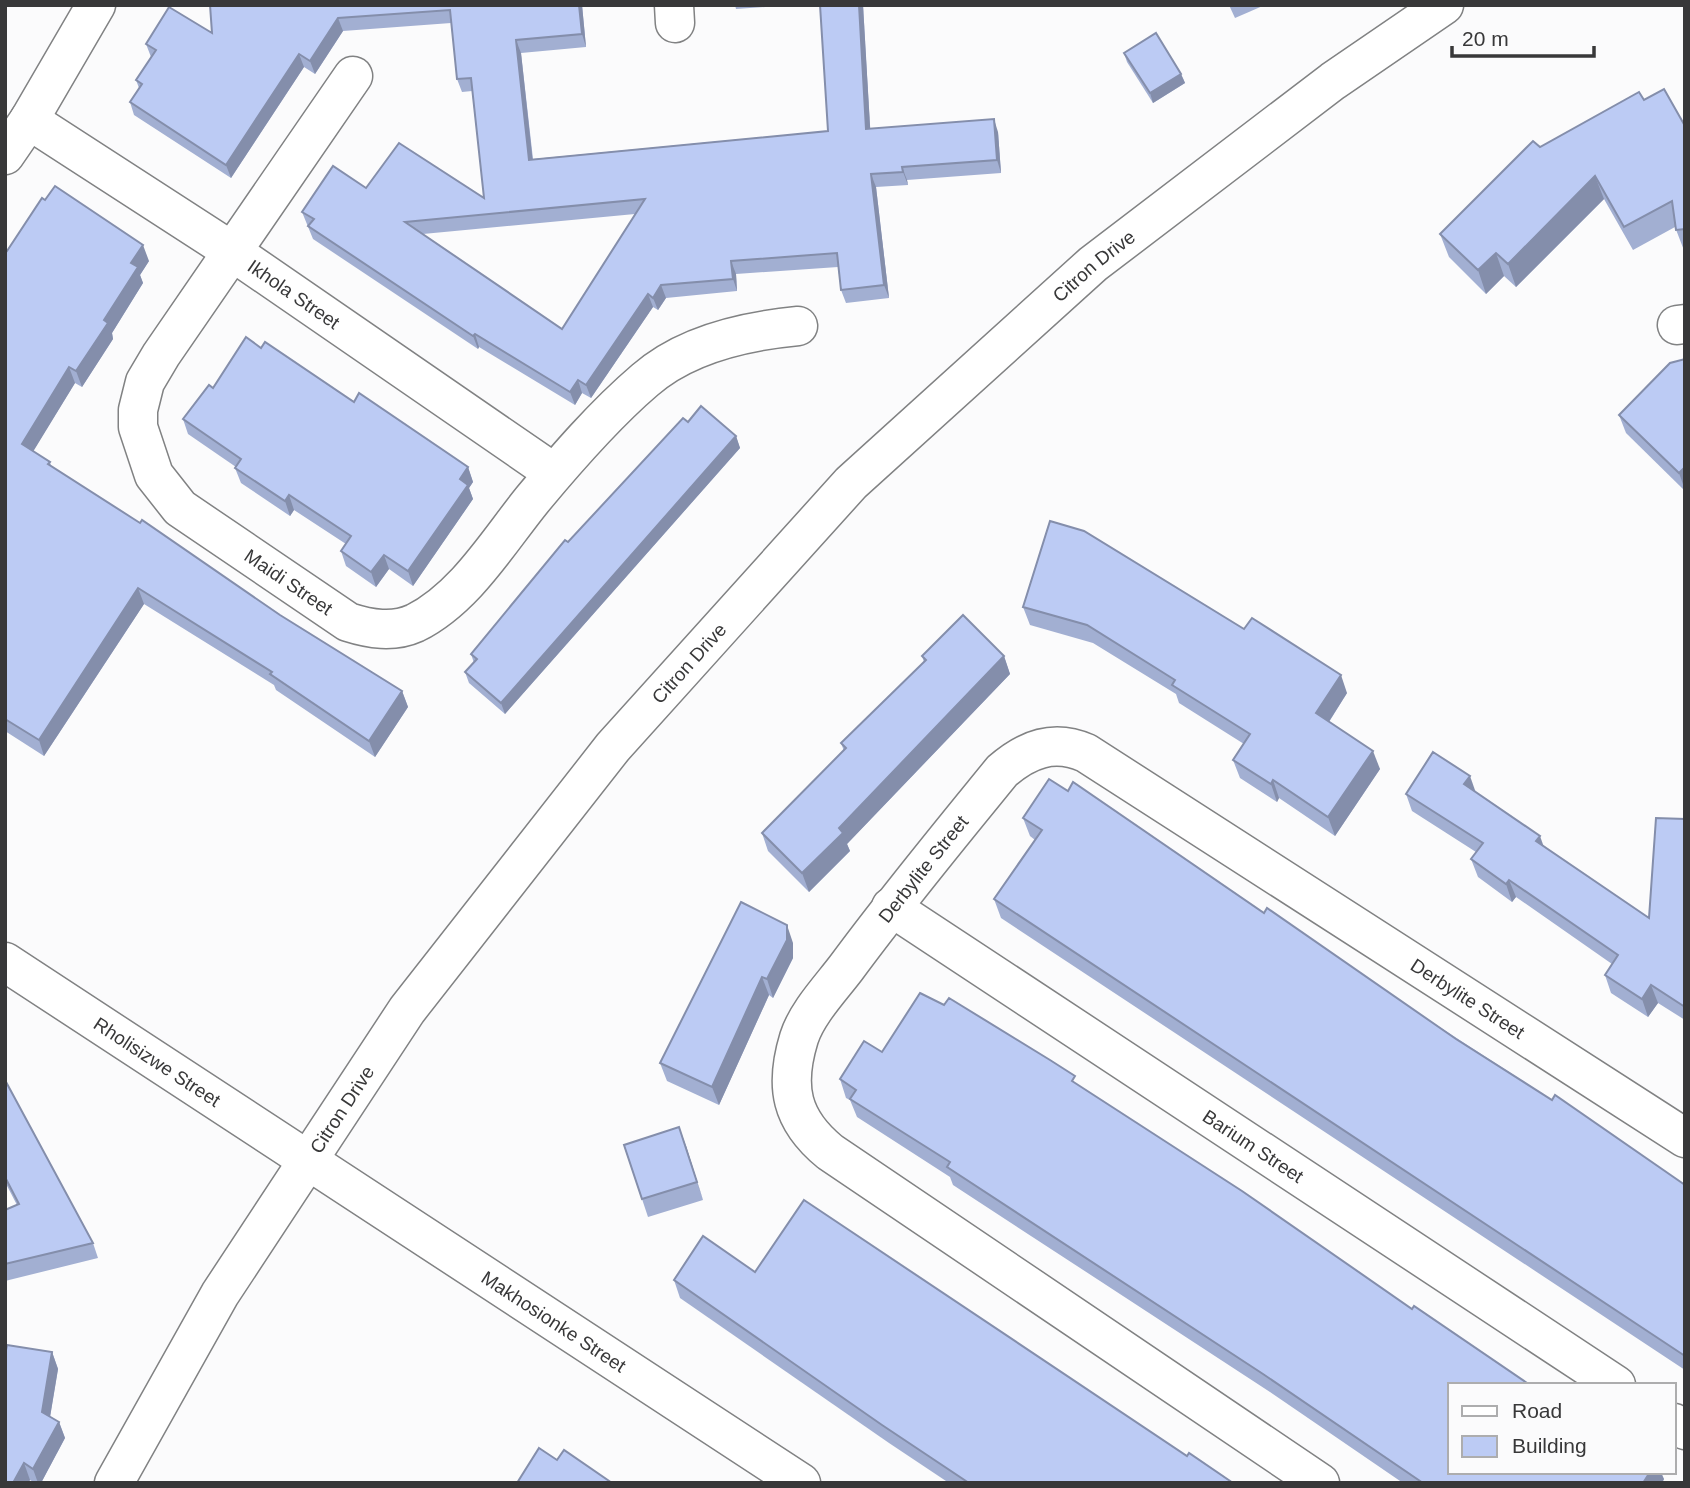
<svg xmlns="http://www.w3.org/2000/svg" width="1690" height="1488" viewBox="0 0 1690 1488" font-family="Helvetica,sans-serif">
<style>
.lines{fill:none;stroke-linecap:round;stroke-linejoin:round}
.street-casing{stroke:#818283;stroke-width:41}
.secondary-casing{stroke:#818283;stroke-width:41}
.street{stroke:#fff;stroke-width:38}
.secondary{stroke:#fff;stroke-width:38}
.wall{fill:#a2afd2;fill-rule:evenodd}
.shaded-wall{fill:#848eab}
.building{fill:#bccbf4;stroke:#848eab;stroke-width:2;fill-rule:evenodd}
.labels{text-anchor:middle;stroke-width:5;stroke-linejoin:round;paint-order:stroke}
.street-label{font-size:19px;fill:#383839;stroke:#fbfbfc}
</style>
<rect width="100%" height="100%" fill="#fbfbfc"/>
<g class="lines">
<defs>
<g id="street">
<path d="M674,5L675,23"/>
<path id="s1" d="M353,76L161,355L145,382L138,410V427L154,475L180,508L348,622C370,629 393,633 415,623C465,598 498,542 532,500C566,459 604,415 645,380C686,344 745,331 798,326"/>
<path id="s2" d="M29,120L233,252L554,473"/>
<path d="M5,155L29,120L96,5"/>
<path d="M1677,325L1685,324"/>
<path id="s3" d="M891,907L1616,1385"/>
<path id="s4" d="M5,962L801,1483"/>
<path d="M1674,1423L1685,1430"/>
<path id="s5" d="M1320,1483L830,1152C791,1120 784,1087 799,1038C807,1013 830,989 846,968C896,900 949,836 1002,771C1027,749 1054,739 1086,753L1685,1138"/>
</g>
<g id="secondary">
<path id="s6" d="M114,1483L220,1294L407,1010L613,747L851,483L1093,264L1333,81L1444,5"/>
</g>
</defs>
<use href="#street" class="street-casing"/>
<use href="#secondary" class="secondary-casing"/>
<use href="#street" class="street"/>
<use href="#secondary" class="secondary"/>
</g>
<g class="wall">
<path d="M210,5H582L586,47L521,53L533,159L828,131L863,5L870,128L998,132L1001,173L907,180L908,185L876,187L889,298L846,303L841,290L838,267L736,274L737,291L666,298L658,310L653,307L591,398L582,393L575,405L479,347L478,349L313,239L302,212L366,188L484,198L472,91L462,92L457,79L451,23L343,31L315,74L304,67L231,178L134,115L130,102L139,88L136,80L151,57L146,44L212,33ZM635,214L562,329L423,234Z"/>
<path d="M735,5H793L736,9Z"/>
<path d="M1229,5H1265L1235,18Z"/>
<path d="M1124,53L1181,74L1185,83L1153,103L1127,62Z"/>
<path d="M1644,100L1685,126V253L1675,227L1633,250L1604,199L1516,287L1504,276L1486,294L1449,257L1440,234L1540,147Z"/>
<path d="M5,250L149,261L140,275L143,283L112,333L113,339L82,387L75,383L33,451L50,462L51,466L280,615L402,691L408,707L375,757L276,690L274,685L144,604L44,756L5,731Z"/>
<path d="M261,348L468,467L473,482L469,488L473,499L413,586L389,569L376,587L346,566L341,551L346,544L294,510L290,516L241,483L235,468L236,467L188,434L183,419L213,388Z"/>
<path d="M1685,359V491L1626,433L1619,415Z"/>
<path d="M688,422L736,436L740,448L505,714L469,683L465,672L474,663L471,654L568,542Z"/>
<path d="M1023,607L1347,693L1329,722L1380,769L1335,836L1279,798L1277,802L1240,778L1233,760L1244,744L1179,703L1176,694L1093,643L1030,625Z"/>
<path d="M922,656H1004L1010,674L847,844L850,851L809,892L768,851L762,833L844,751L841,743L924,662Z"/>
<path d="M1068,791L1264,913L1552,1100L1685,1185V1370L1001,918L994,899L1035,840L1030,836L1023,818Z"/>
<path d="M1476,792L1543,846L1649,918L1685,819V1020L1658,1003L1648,1017L1611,993L1605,975L1612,964L1516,897L1512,902L1478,877L1471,859L1476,852L1412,811L1406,794Z"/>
<path d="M793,943V958L773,998L769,995L719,1105L667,1081L660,1063Z"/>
<path d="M882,1052L1078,1085L1664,1479L1662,1483H1403L1270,1392L953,1185L950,1177L857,1117L850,1100L846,1098L840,1079Z"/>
<path d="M5,1080L93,1243L98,1258L5,1281V1210L17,1205L5,1182Z"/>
<path d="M686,1146L703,1200L648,1217L642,1199Z"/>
<path d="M755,1272L1187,1456L1233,1483H949L889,1443L680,1298L674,1280Z"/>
<path d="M52,1352L58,1369L50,1417L59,1422L65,1438L41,1483H35L30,1480L28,1483H5Z"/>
</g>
<g class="shaded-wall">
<path d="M579,5H582L586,47L582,34Z"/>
<path d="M859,5H863L871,142L866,129Z"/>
<path d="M338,18L343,31L315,74L310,61Z"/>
<path d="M516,40L521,53L534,173L529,160Z"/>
<path d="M299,54L304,67L231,178L226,165Z"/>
<path d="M1181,74L1185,83L1153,103L1150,93Z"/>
<path d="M994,119L998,132L1001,173L997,160Z"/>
<path d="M902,167L907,180L908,185L903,172Z"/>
<path d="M871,174L876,187L889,298L884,285Z"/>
<path d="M1595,176L1604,199L1516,287L1508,264Z"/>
<path d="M143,245L149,261L140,275L143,283L112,333L113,339L82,387L76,371L104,320L131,263Z"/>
<path d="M1496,253L1504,276L1486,294L1478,270Z"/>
<path d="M731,261L736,274L737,291L733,279Z"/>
<path d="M661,285L666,298L658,310L653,298Z"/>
<path d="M648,294L653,307L591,398L586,385Z"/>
<path d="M475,334L479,347L478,349L473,336Z"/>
<path d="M69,367L75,383L28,460L22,444Z"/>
<path d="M578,380L582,393L575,405L570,392Z"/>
<path d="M736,436L740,448L505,714L501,703Z"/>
<path d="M468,467L473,482L469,488L473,499L413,586L408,571L460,479Z"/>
<path d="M1685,467V490L1679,473Z"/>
<path d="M289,495L294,510L290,516L285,501Z"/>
<path d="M384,555L389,569L376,587L371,572Z"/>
<path d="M138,588L144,604L44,756L39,740Z"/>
<path d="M1004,656L1010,674L847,844L850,851L809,892L802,873L839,828Z"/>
<path d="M1341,675L1347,693L1323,731L1316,713Z"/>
<path d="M402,691L408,707L375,757L369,741Z"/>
<path d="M1373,751L1380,769L1335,836L1328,817Z"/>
<path d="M1470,776L1476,793L1464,784Z"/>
<path d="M1273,780L1279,798L1277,802L1271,784Z"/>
<path d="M1540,836L1546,853L1536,841Z"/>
<path d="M1509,880L1516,897L1512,902L1506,884Z"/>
<path d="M787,925L793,943V958L773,998L767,979Z"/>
<path d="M762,977L769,995L719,1105L712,1087Z"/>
<path d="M1651,985L1658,1003L1648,1017L1642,999Z"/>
<path d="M679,1127L686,1146L703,1200L697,1182Z"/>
<path d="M52,1352L58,1369L48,1429L42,1412Z"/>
<path d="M59,1422L65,1438L41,1483H38L33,1469Z"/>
<path d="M24,1463L30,1480L28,1483H13Z"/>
<path d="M1650,1472H1661L1664,1479L1662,1483H1643Z"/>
</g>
<g class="building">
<path d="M210,5H579L582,34L516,40L529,160L828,131L820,5H859L866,129L994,119L997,160L902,167L903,172L871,174L884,285L841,290L837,253L731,261L733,279L661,285L653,298L648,294L586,385L578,380L570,392L475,334L473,336L308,226L314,219L302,212L333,166L366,188L399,143L484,198L471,78L457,79L450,10L338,18L310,61L299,54L226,165L130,102L142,84L136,80L156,50L146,44L169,7L212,33ZM645,199L562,329L405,222Z"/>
<path d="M1156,33L1181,74L1150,93L1124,53Z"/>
<path d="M1664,89L1685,126V229L1676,230L1672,201L1624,227L1595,176L1508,264L1496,253L1478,270L1440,234L1533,141L1540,147L1639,92L1644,100Z"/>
<path d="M55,186L143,245L131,263L138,267L104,320L108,323L76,371L69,367L22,444L50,462L48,464L140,523L142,520L280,615L402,691L369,741L270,674L272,672L138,588L39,740L5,719V250L7,251L42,198L45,200Z"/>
<path d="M246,337L261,348L265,342L354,402L359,393L468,467L460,479L468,485L408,571L384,555L371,572L341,551L351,536L289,495L285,501L235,468L241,459L183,419L209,385L213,388Z"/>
<path d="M1685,359V467L1679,473L1619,415L1670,363Z"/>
<path d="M701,406L736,436L501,703L465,672L477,659L471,654L565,540L568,542L683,418L688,422Z"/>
<path d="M1050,521L1084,531L1244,629L1252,618L1341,675L1316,713L1373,751L1328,817L1273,780L1271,784L1233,760L1250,734L1172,685L1175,680L1087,625L1023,607Z"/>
<path d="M963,615L1004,656L839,828L843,833L802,873L762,833L846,748L841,743L926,660L922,656Z"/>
<path d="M1433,752L1470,776L1464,784L1540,836L1536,841L1649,918L1656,818L1685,819V1007L1651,985L1642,999L1605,975L1618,955L1509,880L1506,884L1471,859L1483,843L1406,794Z"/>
<path d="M1049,779L1068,791L1073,782L1264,913L1267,908L1456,1039L1552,1100L1555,1095L1685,1185V1356L994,899L1042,830L1023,818Z"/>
<path d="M741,902L787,925V940L767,979L762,977L712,1087L660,1063Z"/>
<path d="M920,993L944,1005L949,998L1050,1060L1075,1076L1072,1081L1242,1191L1412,1309L1414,1306L1530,1385H1450V1472H1650L1643,1483H1423L1263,1374L947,1167L950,1162L850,1099L856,1090L840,1079L864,1041L882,1052Z"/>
<path d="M5,1080L93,1243L5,1264V1210L19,1204L5,1177Z"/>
<path d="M679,1127L697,1182L642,1199L624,1145Z"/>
<path d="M804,1200L1187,1456L1189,1453L1233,1483H969L882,1425L674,1280L703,1236L755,1272Z"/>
<path d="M7,1345L52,1352L42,1412L59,1422L33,1469L24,1463L13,1483H5V1355Z"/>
<path d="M539,1448L557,1460L564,1450L612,1483H517Z"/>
</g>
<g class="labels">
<g class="street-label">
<text dy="7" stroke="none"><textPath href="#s6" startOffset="1572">Citron Drive</textPath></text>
<text dy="7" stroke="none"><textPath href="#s2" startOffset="317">Ikhola Street</textPath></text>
<text dy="7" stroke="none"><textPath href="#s1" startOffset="640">Maidi Street</textPath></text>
<text dy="7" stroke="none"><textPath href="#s6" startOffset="1004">Citron Drive</textPath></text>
<text dy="7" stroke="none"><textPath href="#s5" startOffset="929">Derbylite Street</textPath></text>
<text dy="7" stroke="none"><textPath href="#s5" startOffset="1600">Derbylite Street</textPath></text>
<text dy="7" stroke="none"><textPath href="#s4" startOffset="182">Rholisizwe Street</textPath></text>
<text dy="7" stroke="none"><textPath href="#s6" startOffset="438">Citron Drive</textPath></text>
<text dy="7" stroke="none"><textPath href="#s3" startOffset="434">Barium Street</textPath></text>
<text dy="7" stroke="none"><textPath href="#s4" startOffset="656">Makhosionke Street</textPath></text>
</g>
</g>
<rect width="1690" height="1488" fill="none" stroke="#383839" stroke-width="14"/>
<rect x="1448" y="1383" width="228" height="91" fill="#fbfbfc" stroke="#adadae" stroke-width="2"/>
<rect x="1462" y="1406" width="35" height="10" fill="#ffffff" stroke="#adadae" stroke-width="2"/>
<text x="1512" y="1418" font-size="21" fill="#383839">Road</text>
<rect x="1462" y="1436" width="35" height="21" fill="#bccbf4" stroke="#adadae" stroke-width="2"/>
<text x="1512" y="1453" font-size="21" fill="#383839">Building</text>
<path d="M1452 46v10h142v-10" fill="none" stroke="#383839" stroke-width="3.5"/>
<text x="1462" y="46" font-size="21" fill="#383839" stroke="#fbfbfc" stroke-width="5" paint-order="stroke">20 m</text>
</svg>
